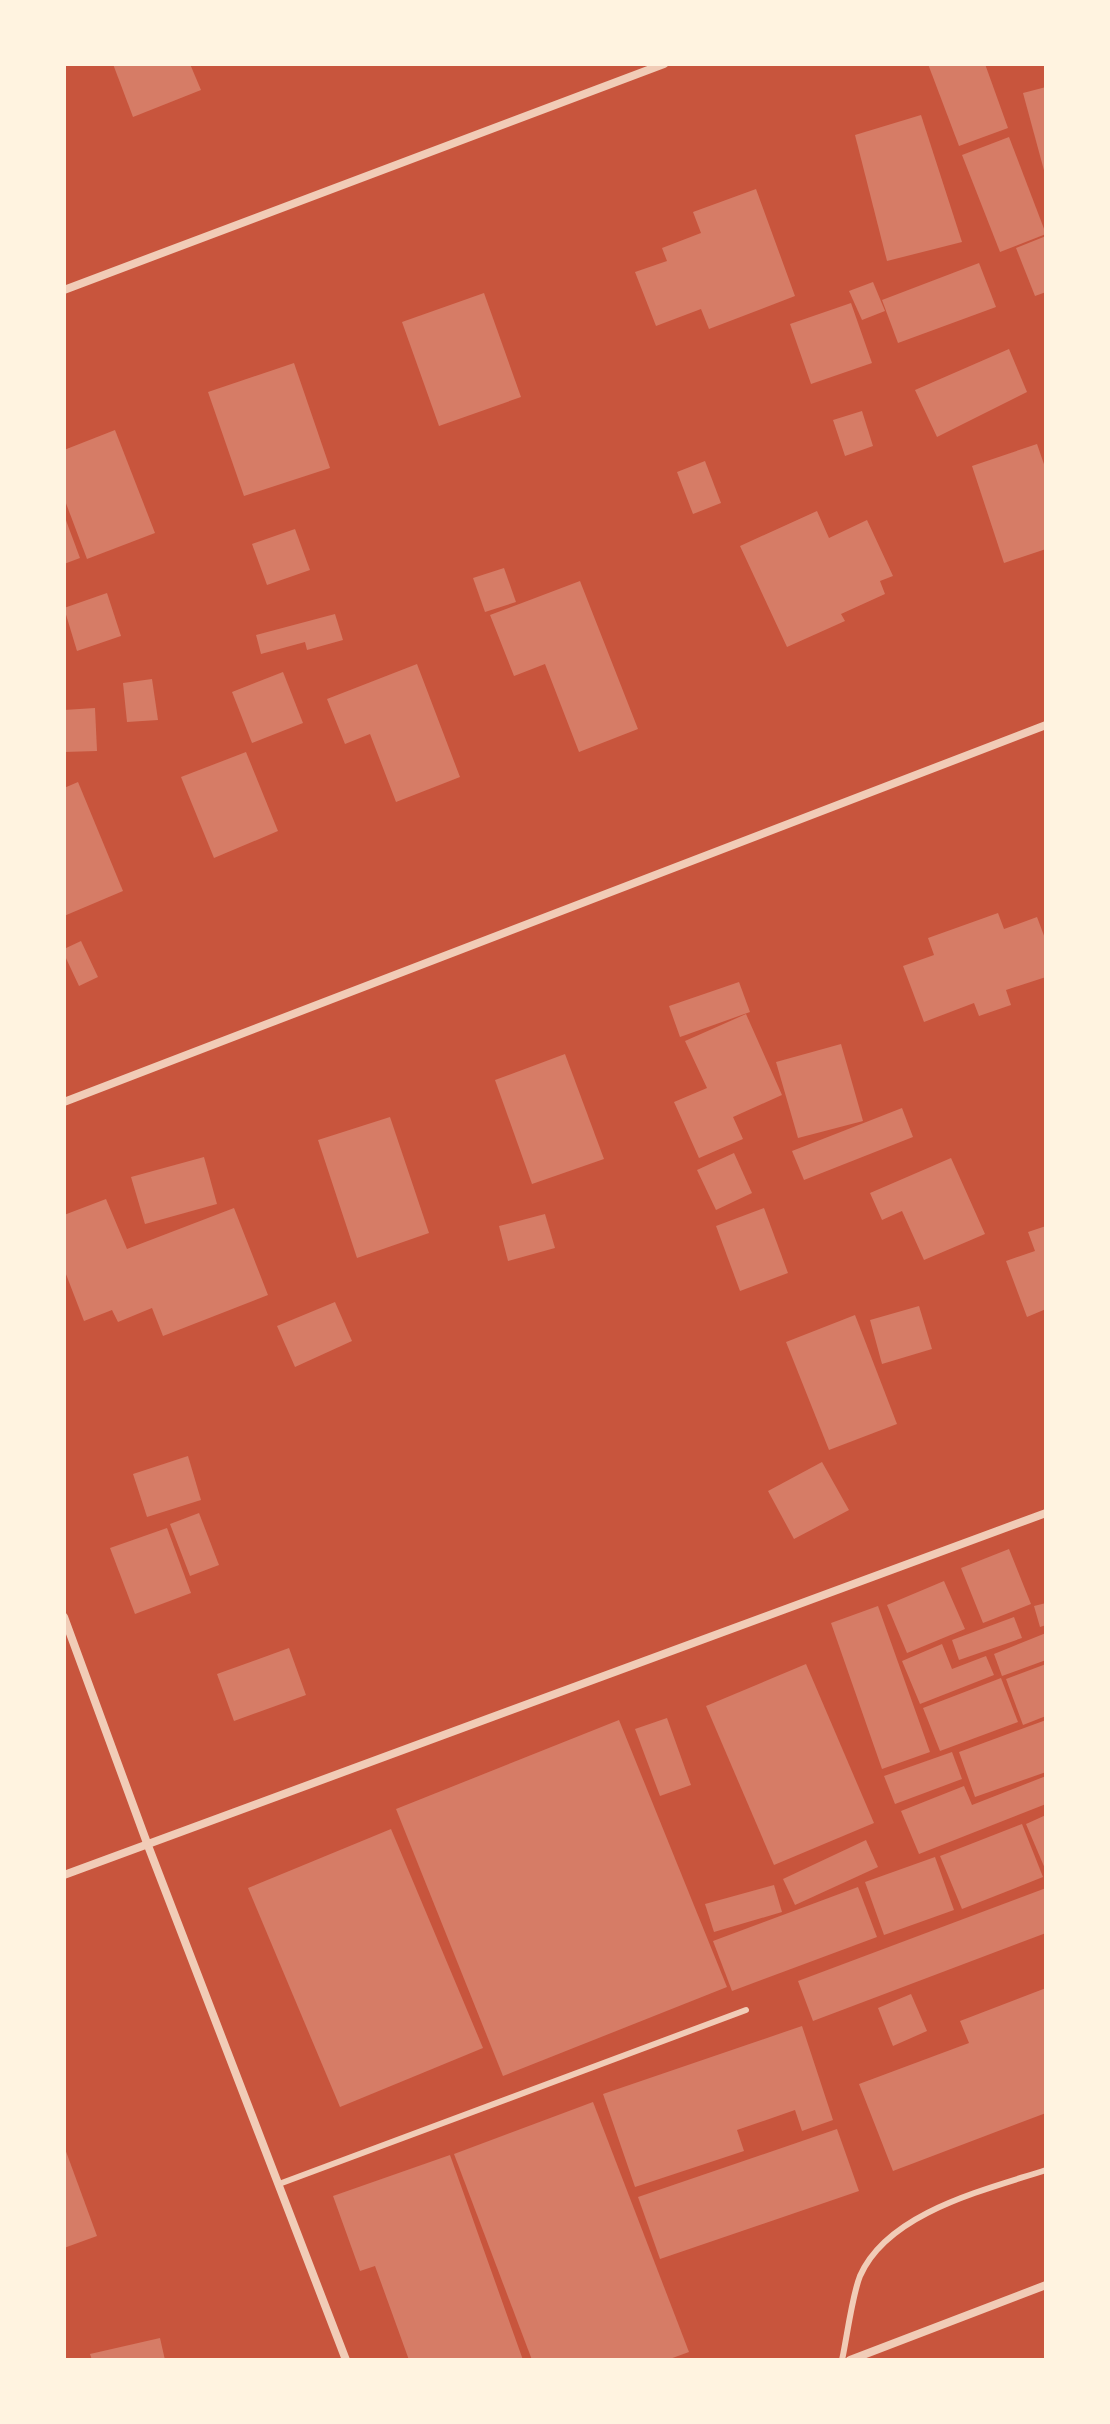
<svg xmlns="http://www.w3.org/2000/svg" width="1110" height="2424" viewBox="0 0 1110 2424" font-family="Ubuntu,sans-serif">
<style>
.building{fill:#d67c66}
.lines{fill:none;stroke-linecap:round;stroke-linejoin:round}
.service{stroke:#f1ccb7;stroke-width:6}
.minor{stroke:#f1ccb7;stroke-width:8}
</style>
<rect width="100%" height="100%" fill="#c8553d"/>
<g class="building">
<path d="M113,64H190L201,90L133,117Z"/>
<path d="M928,64H985L1008,128L959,146Z"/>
<path d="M1046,87V174H1045L1023,93Z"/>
<path d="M921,115L962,242L887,261L855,135Z"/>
<path d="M1009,137L1046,234L1000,252L962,155Z"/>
<path d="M756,189L795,296L709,329L701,309L656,326L635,272L667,261L662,248L701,233L693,212Z"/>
<path d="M1046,236V292L1035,296L1016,248Z"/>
<path d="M979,263L996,307L898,343L882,300Z"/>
<path d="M873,282L885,311L862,320L849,291Z"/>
<path d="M484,293L521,397L439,426L402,322Z"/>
<path d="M851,303L872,363L811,384L790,324Z"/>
<path d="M1009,349L1027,392L937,437L915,390Z"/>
<path d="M294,363L330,468L244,496L208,392Z"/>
<path d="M862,411L873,446L845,456L833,420Z"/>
<path d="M115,430L155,533L87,559L64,498V450Z"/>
<path d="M1037,444L1046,470V549L1004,563L972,466Z"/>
<path d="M705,461L721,503L693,514L677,472Z"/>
<path d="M817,511L829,538L867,520L893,576L880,581L885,594L841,614L845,621L787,647L740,546Z"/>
<path d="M64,515L80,558L64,564Z"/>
<path d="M295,529L310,570L267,585L252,544Z"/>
<path d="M504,568L516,602L485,612L473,578Z"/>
<path d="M580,581L638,729L579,752L545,664L514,676L490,615Z"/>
<path d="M107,593L121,636L77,651L64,608Z"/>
<path d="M335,614L343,640L307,650L305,642L261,654L256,635Z"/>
<path d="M417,664L460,777L396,802L370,734L345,744L327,699Z"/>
<path d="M283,672L303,723L252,743L232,692Z"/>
<path d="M152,679L158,720L127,722L123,683Z"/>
<path d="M95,708L97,751L64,752V710Z"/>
<path d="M246,752L278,831L214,858L181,777Z"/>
<path d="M78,782L123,891L64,916V788Z"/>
<path d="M998,913L1004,929L1037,917L1046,941V977L1006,990L1011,1005L979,1016L974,1003L924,1022L903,966L934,955L928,938Z"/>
<path d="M81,941L98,977L79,986L64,954V949Z"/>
<path d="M739,982L750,1012L680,1037L669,1006Z"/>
<path d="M746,1014L782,1095L733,1117L743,1139L699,1158L674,1102L707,1088L685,1041Z"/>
<path d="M841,1044L863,1121L798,1138L776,1062Z"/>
<path d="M565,1054L604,1159L532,1184L495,1080Z"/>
<path d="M902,1108L913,1137L804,1180L792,1151Z"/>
<path d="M390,1117L429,1233L357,1258L318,1140Z"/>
<path d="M734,1153L752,1193L716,1210L697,1170Z"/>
<path d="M204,1157L217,1204L145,1224L131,1177Z"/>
<path d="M951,1158L985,1234L924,1260L902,1211L882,1220L870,1193Z"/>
<path d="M106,1199L127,1249L234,1208L268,1295L163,1336L152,1308L118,1322L112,1310L84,1321L64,1269V1215Z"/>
<path d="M764,1208L788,1273L740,1291L716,1226Z"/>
<path d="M545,1214L555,1248L508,1261L499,1226Z"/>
<path d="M1046,1226V1309L1027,1317L1006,1261L1035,1251L1028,1232Z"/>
<path d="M335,1302L352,1341L295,1367L277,1326Z"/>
<path d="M919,1306L932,1349L882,1364L870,1320Z"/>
<path d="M855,1315L897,1424L829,1450L786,1342Z"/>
<path d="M188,1456L201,1500L147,1517L133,1474Z"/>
<path d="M822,1462L849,1510L794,1539L768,1491Z"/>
<path d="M199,1513L219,1565L190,1576L170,1524Z"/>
<path d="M167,1528L191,1593L135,1614L110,1548Z"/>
<path d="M1009,1549L1031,1604L983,1623L961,1568Z"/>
<path d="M944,1581L965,1629L907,1653L887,1605Z"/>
<path d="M1046,1603V1625L1040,1627L1034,1606Z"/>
<path d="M878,1606L930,1752L882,1769L831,1623Z"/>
<path d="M1014,1617L1022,1638L959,1660L952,1640Z"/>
<path d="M1046,1633V1660L1002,1676L994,1654Z"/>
<path d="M942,1644L952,1669L986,1656L994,1675L920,1704L902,1661Z"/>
<path d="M289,1648L306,1695L234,1721L217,1674Z"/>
<path d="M806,1664L874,1823L774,1865L706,1706Z"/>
<path d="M1046,1664V1716L1023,1725L1006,1679Z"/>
<path d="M1001,1678L1018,1722L940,1751L923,1708Z"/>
<path d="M667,1718L691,1785L660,1796L635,1729Z"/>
<path d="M619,1720L727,1987L503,2076L396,1809Z"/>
<path d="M1046,1720V1772L975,1797L959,1752Z"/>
<path d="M952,1752L962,1779L895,1804L884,1776Z"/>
<path d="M1046,1776V1804L919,1854L901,1811L964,1786L972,1805Z"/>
<path d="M1046,1815V1871L1026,1824Z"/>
<path d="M1022,1824L1043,1877L962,1909L940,1856Z"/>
<path d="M391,1829L483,2048L340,2107L248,1888Z"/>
<path d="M866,1840L878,1867L795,1905L783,1879Z"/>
<path d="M935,1857L954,1910L884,1935L865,1882Z"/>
<path d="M774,1885L782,1912L714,1932L705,1904Z"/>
<path d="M858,1887L877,1937L732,1991L713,1941Z"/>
<path d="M1046,1888V1933L813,2021L798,1981Z"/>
<path d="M1046,1988V2113L893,2171L859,2084L969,2043L960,2021Z"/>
<path d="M911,1994L927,2031L893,2046L878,2008Z"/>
<path d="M802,2026L833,2120L802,2131L795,2110L737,2130L744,2151L635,2187L603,2094Z"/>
<path d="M593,2102L689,2352L667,2360H532L454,2154Z"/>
<path d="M837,2129L859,2191L660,2259L638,2197Z"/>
<path d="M64,2146L97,2236L64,2248Z"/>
<path d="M450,2155L523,2360H409L375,2266L360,2271L333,2196Z"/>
<path d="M160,2338L165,2360H92L90,2354Z"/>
</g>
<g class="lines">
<g class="service">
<path d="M279,2184L746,2010"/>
<path d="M842,2360C847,2337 852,2296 860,2276C888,2212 985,2190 1046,2170"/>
</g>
<g class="minor">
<path d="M64,290L664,64"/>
<path d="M64,1102L1046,725"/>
<path d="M64,1617L147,1843L346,2360"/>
<path d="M64,1875L1046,1513"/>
<path d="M850,2360L1046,2285"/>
</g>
</g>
<rect width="1110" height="2424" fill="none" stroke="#fff3e0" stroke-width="132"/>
</svg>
